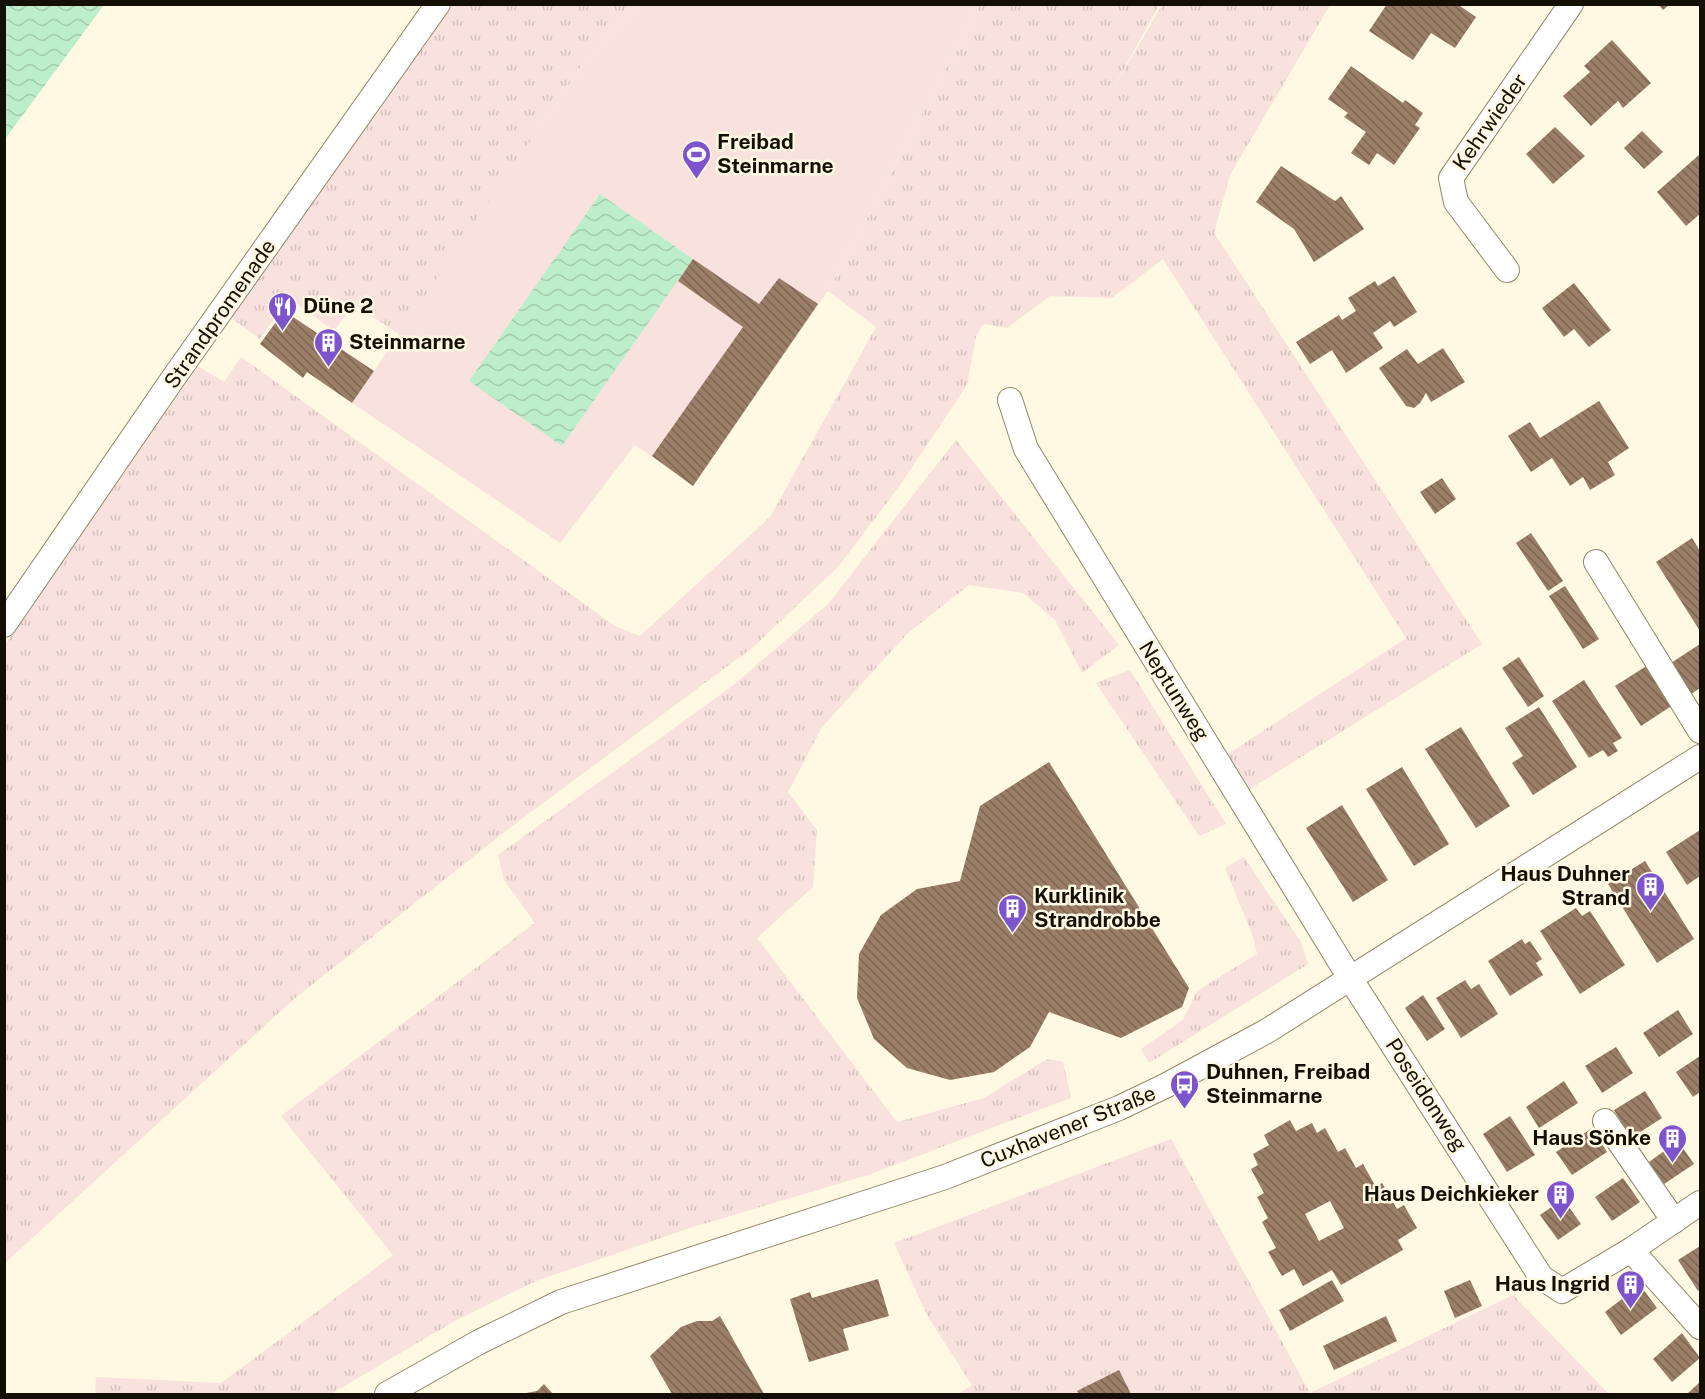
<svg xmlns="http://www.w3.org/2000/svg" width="1705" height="1399" viewBox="0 0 1705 1399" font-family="'Public Sans',sans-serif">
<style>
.grass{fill:url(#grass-tufts)}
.garden{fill:#f9e2dd}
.water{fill:url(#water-waves)}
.building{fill:url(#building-back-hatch);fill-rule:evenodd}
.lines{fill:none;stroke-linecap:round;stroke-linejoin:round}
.street-casing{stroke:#928766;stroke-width:26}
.street{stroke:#fff;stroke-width:24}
.labels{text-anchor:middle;stroke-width:5;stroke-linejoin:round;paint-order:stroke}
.street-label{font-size:21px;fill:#130f04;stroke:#fff8e3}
.poi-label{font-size:21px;font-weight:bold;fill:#130f04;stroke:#fff8e3;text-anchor:start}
</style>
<defs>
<pattern id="grass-tufts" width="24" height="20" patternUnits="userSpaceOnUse" patternTransform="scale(1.5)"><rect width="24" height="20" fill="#f9e2dd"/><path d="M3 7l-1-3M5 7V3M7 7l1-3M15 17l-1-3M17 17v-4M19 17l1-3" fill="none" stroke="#d5c1bc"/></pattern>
<pattern id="water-waves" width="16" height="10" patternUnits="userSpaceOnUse" patternTransform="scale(1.5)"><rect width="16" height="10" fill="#bdeecc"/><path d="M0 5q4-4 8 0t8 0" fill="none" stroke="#a2cbae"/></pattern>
<pattern id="building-back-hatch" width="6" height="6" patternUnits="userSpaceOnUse" patternTransform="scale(1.5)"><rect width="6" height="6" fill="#9a7e67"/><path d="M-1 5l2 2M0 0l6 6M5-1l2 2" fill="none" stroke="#7c6653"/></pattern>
</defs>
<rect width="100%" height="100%" fill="#fff8e3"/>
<g class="grass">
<path d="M453,5H639L580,68L400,335L354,304L334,331L289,298L260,339L231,318Z"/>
<path d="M980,5H1159L1112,91L1162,5H1330L1230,175L1214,233L1482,644L1239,796L1217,761L1406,638L1163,259L1112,298L1050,296L1007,328L983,324L976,336L967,385L898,488L838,567L752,648L511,827L294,999L5,1263V645L198,366L224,382L241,357L615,626L640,636L770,517L876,327L828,291Z"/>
<path d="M956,440L1119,645L1082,673L1055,620L1023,593L969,585L908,633L822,727L788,792L817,830L813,887L757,938L897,1122L984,1098L1047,1059L1063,1062L1071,1098L868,1175L693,1227L536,1281L453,1322L331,1394H95L96,1377L221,1383L393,1255L281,1116L535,923L504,880L498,855L731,687L828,604Z"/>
<path d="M1130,670L1226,824L1199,836L1096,683Z"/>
<path d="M1244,857L1301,942L1308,964L1149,1063L1141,1049L1183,1020L1197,991L1257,954L1253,936L1225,868Z"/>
<path d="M1171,1139L1310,1393L1513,1295L1609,1394H958L972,1385L928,1317L894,1243Z"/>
</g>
<path class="garden" d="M639,5H980L828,291L693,486L635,445L560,543L352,403L580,68Z"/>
<g class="water">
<path d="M5,4L104,5L5,139L4,5Z"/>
<path d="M600,194L693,259L562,446L469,381Z"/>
</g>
<g class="building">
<path d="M1387,4H1457L1476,17L1455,48L1431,33L1413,60L1369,31Z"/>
<path d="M1658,4H1670L1663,10Z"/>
<path d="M1612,40L1651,83L1623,108L1618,101L1591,126L1563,96L1590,72L1584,66Z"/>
<path d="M1351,66L1403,103L1405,100L1423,113L1415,125L1420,128L1394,165L1377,153L1369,165L1351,153L1366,132L1344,117L1348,113L1328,99Z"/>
<path d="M1555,127L1585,156L1553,184L1526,154Z"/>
<path d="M1642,131L1663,152L1644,169L1624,148Z"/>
<path d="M1700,154V214L1686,226L1657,192Z"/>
<path d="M1281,166L1335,201L1341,196L1364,229L1314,262L1294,229L1256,202Z"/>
<path d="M693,259L759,304L779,278L818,304L693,486L652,456L743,327L678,281Z"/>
<path d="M1394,276L1417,312L1394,327L1390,321L1373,333L1383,348L1346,373L1332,350L1310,364L1296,342L1339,315L1342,320L1356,311L1348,298L1375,281L1378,286Z"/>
<path d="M1574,283L1611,330L1589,347L1574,329L1564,337L1542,308Z"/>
<path d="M284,311L374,371L352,403L307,372L303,378L260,344Z"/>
<path d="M1443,348L1465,382L1431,402L1426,393L1420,403L1414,408L1406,406L1379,368L1407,349L1418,364Z"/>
<path d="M1599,401L1629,448L1608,462L1615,475L1590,490L1583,477L1570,486L1552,458L1531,472L1508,436L1530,422L1540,438Z"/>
<path d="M1442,478L1456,499L1435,514L1420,492Z"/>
<path d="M1531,533L1563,581L1548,591L1516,543Z"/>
<path d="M1692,538L1700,551V631L1656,562Z"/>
<path d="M1565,586L1599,639L1583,649L1549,596Z"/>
<path d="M1700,644V688L1688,696L1668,665Z"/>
<path d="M1519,657L1544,696L1528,707L1502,668Z"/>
<path d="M1648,665L1673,705L1641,726L1615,686Z"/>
<path d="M1584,680L1622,738L1613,743L1618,751L1608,757L1603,750L1589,758L1552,701Z"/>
<path d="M1539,707L1577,767L1533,795L1512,763L1523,756L1505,728Z"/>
<path d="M1461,727L1510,806L1476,828L1425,749Z"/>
<path d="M1049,762L1189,988L1182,1007L1121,1038L1049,1012L1030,1047L994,1072L950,1080L907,1068L874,1039L857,998L859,954L881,915L917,889L960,881L980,806Z"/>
<path d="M1402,767L1449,844L1414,866L1366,789Z"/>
<path d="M1342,805L1388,880L1353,902L1306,828Z"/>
<path d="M1700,830V876L1687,885L1666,852Z"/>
<path d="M1645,861L1694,939L1657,963L1608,884Z"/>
<path d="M1576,908L1582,916L1590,911L1625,965L1580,994L1540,931Z"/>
<path d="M1522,939L1525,944L1530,941L1542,959L1536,963L1543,975L1510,996L1488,961Z"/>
<path d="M1465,980L1471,989L1479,984L1498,1014L1461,1038L1436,998Z"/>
<path d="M1423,995L1445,1029L1427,1041L1405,1008Z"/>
<path d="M1678,1010L1693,1034L1659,1057L1643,1033Z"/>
<path d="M1616,1047L1633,1073L1602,1093L1585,1066Z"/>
<path d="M1700,1056V1092L1693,1097L1676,1072Z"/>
<path d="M1564,1081L1578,1103L1539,1128L1526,1107Z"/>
<path d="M1645,1091L1662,1118L1631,1138L1614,1110Z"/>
<path d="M1510,1116L1535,1155L1507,1172L1483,1134Z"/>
<path d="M1290,1120L1296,1131L1312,1123L1317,1133L1325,1128L1338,1152L1345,1148L1356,1168L1363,1164L1376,1187L1382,1183L1397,1209L1404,1205L1417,1228L1398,1240L1403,1250L1341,1285L1332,1270L1303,1286L1294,1269L1282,1276L1268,1252L1276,1248L1262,1222L1268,1218L1257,1197L1264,1193L1251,1169L1258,1165L1253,1154L1269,1145L1264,1135ZM1330,1201L1344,1228L1319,1241L1305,1214Z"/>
<path d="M1592,1128L1607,1152L1572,1175L1556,1152Z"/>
<path d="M1678,1141L1694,1164L1664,1184L1649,1162Z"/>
<path d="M1623,1178L1640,1202L1612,1221L1595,1197Z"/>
<path d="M1563,1199L1581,1224L1558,1240L1540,1215Z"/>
<path d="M1700,1246V1289L1698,1291L1678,1260Z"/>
<path d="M878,1279L889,1316L843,1329L849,1350L809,1362L790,1299L810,1292L812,1298Z"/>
<path d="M1332,1280L1344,1301L1290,1331L1279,1310Z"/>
<path d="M1470,1280L1482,1306L1455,1318L1444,1291Z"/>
<path d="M1640,1285L1657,1308L1621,1335L1605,1312Z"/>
<path d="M720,1316L764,1394H672L650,1356L681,1327L697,1321H712Z"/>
<path d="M1386,1316L1397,1341L1334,1370L1323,1346Z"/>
<path d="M1682,1333L1700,1358L1672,1382L1653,1359Z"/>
<path d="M1119,1370L1131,1394H1079L1077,1391Z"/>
<path d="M1700,1382V1394H1687Z"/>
<path d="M544,1384L553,1394H521L537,1391Z"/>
</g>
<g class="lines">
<defs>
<g id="street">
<path d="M1507,270L1456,202L1451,178L1571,4"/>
<path d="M1010,400L1026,449L1350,978L1541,1277L1562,1291L1631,1250L1700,1203"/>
<path d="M1596,562L1700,731"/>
<path d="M4,625L172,380L438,4"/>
<path d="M1605,1121L1674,1221"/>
<path d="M1631,1250L1700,1327"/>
<path d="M387,1394L479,1342L561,1302L945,1177L1119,1108L1165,1086L1267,1031L1700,757"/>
</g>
</defs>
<use href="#street" class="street-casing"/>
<use href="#street" class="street"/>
</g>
<defs>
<symbol id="stadium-pin" viewBox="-11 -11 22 30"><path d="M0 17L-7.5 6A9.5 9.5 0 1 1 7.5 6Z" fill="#7e54cd" stroke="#fff8e3"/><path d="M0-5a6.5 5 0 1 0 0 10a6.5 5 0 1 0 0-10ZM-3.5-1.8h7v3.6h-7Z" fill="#fff"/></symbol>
<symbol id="restaurant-pin" viewBox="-11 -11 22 30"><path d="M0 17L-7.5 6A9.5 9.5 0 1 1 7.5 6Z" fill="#7e54cd" stroke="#fff8e3"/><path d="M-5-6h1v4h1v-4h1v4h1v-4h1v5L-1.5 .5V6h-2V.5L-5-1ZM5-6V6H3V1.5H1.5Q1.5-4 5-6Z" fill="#fff"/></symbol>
<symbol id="building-pin" viewBox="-11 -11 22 30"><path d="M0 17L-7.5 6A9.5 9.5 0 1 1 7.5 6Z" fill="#7e54cd" stroke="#fff8e3"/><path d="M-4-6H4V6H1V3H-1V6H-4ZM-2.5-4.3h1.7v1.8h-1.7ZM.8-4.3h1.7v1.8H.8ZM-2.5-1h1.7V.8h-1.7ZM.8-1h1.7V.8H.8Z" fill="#fff"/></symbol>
<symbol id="bus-pin" viewBox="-11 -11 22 30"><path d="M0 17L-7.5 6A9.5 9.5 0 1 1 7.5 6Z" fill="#7e54cd" stroke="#fff8e3"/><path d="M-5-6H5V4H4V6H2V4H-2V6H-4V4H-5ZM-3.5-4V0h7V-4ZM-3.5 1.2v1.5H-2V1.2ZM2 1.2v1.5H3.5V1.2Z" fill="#fff"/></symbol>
</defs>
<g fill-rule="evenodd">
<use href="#stadium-pin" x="680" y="138" width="33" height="45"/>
<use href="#restaurant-pin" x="266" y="290" width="33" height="45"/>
<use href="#building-pin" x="312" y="326" width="33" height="45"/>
<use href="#building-pin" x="1634" y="870" width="33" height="45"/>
<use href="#building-pin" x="996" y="892" width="33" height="45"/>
<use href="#bus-pin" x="1168" y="1068" width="33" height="45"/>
<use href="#building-pin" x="1656" y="1122" width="33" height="45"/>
<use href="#building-pin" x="1544" y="1178" width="33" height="45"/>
<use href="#building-pin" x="1614" y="1268" width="33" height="45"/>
</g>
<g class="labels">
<g class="street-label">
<text transform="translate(1490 122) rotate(-55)" y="7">Kehrwieder</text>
<text transform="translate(220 314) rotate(-55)" y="7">Strandpromenade</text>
<text transform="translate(1174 691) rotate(58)" y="7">Neptunweg</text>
<text transform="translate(1426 1095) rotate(57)" y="7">Poseidonweg</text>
<text transform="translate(1068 1127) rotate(-22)" y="7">Cuxhavener Straße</text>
</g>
<g class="poi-label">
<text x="717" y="149">Freibad<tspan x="717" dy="24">Steinmarne</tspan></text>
<text x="303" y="313">Düne 2</text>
<text x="349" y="349">Steinmarne</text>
<text x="1630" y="881" text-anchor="end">Haus Duhner<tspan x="1630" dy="24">Strand</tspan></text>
<text x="1034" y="903">Kurklinik<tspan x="1034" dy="24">Strandrobbe</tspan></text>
<text x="1206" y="1079">Duhnen, Freibad<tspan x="1206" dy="24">Steinmarne</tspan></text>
<text x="1651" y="1145" text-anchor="end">Haus Sönke</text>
<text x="1539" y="1201" text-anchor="end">Haus Deichkieker</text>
<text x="1610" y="1291" text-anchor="end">Haus Ingrid</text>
</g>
</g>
<rect width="1705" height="1399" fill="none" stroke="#130f04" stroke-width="12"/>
</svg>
